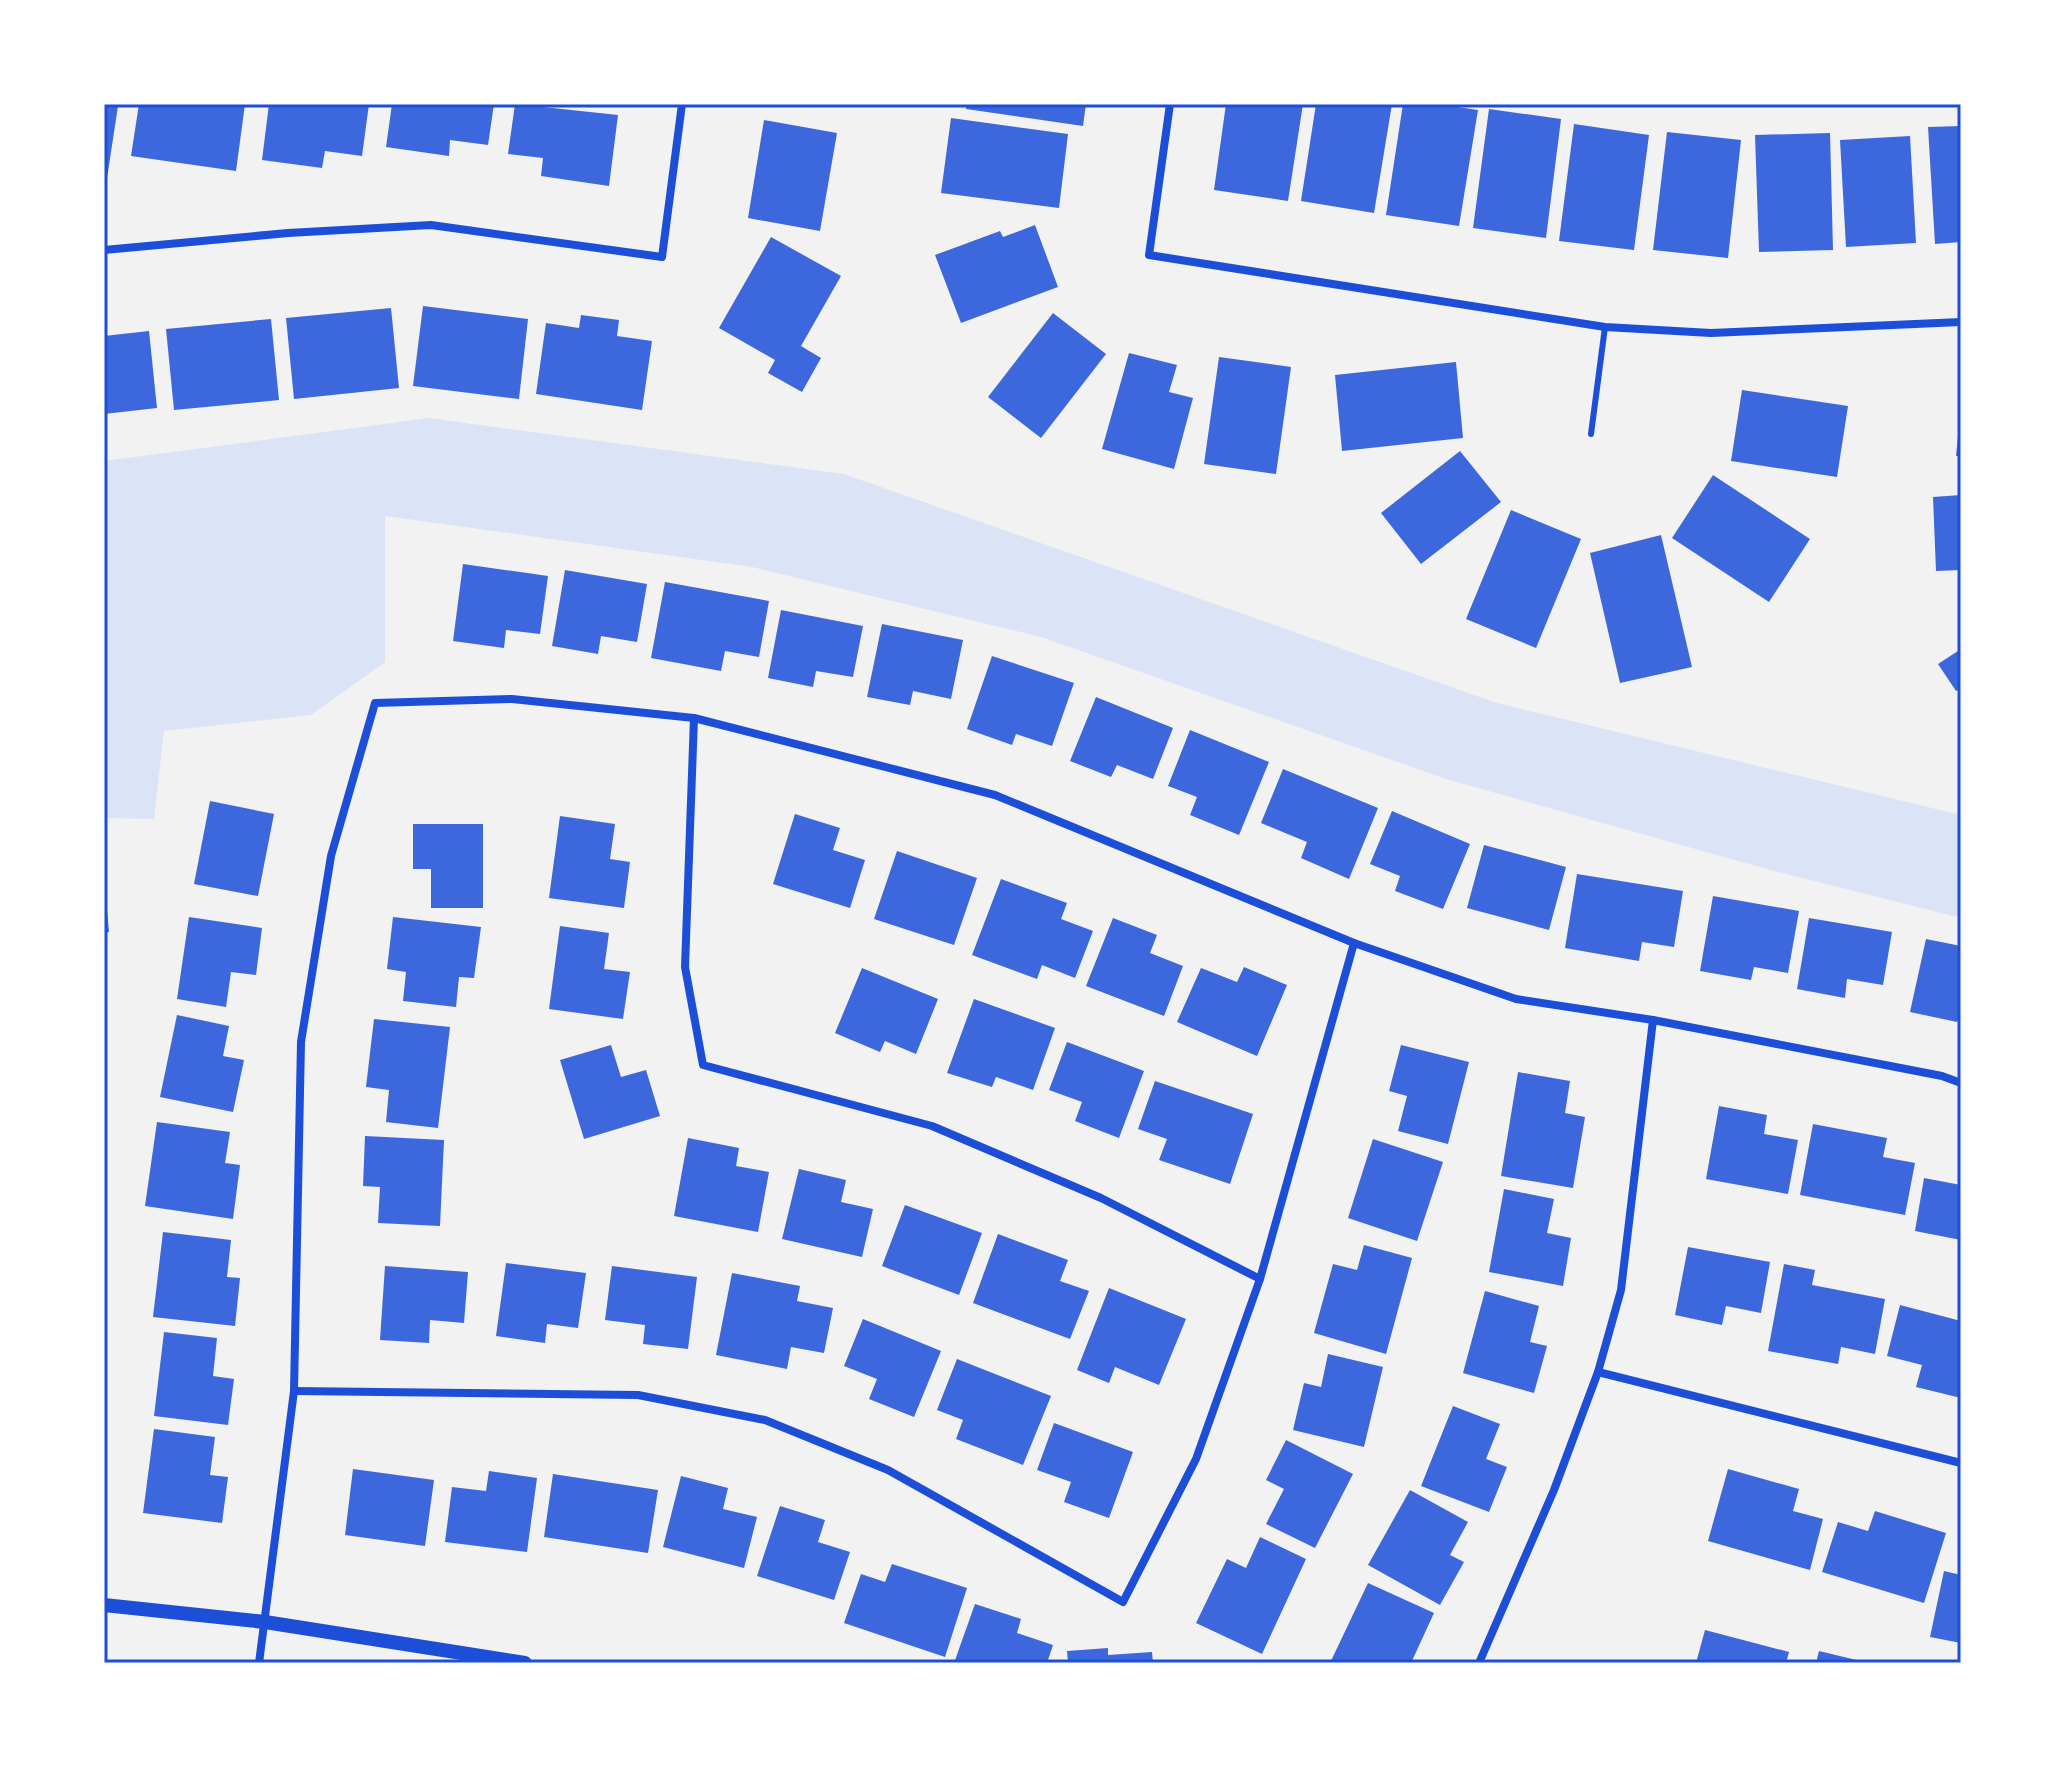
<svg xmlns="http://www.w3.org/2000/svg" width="2065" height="1767" viewBox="0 0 2065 1767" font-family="'Archivo Narrow',sans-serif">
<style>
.green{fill:#dbe4f7}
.building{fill:#3d67dc}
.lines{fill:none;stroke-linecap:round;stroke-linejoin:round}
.service{stroke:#1d4ed8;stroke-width:6}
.minor{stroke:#1d4ed8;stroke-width:8}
.tertiary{stroke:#1d4ed8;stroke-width:14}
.neatline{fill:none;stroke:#1d4ed8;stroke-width:3}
</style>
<rect width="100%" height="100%" fill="#f2f2f2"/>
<path class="green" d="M429,418L844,474L1497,703L1961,815V918L1774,871L1446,779L1041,637L752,567L385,516V662L311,715L164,731L154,819L104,818V461Z"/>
<g class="building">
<path d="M105,104L118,106L106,185L104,184Z"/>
<path d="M139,104H245L236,171L131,156Z"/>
<path d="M269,104H369L362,156L325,151L322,168L262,160Z"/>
<path d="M392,104H494L488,145L450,140L449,156L386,147Z"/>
<path d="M515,104L618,115L609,186L541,176L543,158L508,154Z"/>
<path d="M966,104H1086L1083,126L966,109Z"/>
<path d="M1226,104H1303L1288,201L1214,190Z"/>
<path d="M1316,104H1392L1374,213L1301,201Z"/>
<path d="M1403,104H1437L1478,110L1459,226L1386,215Z"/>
<path d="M1489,109L1561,119L1546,238L1473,228Z"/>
<path d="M951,118L1068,134L1059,208L941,193Z"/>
<path d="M764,120L837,133L820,231L748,218Z"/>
<path d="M1574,124L1649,135L1634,250L1559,241Z"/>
<path d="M1961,126V242L1935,244L1928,127Z"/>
<path d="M1667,132L1741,140L1728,258L1653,250Z"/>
<path d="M1830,133L1833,250L1759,252L1755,135Z"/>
<path d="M1910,136L1916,243L1846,247L1840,140Z"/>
<path d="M1035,225L1058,287L961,323L935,255L1000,231L1003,237Z"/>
<path d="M771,237L841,276L801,346L821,358L802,392L768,373L775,360L719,328Z"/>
<path d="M423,306L528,319L519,399L413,386Z"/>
<path d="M391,308L399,388L294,399L286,318Z"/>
<path d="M1053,313L1106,354L1041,438L988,397Z"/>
<path d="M581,315L619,320L617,336L652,341L642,410L536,394L546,323L579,328Z"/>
<path d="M271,319L279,400L174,410L166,329Z"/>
<path d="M149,331L157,408L104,414V336Z"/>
<path d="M1129,353L1177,365L1169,392L1193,398L1174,469L1102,449Z"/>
<path d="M1219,357L1291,367L1276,474L1204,464Z"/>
<path d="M1456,362L1463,438L1342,451L1335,375Z"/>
<path d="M1742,390L1848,406L1837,477L1731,461Z"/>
<path d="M1959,426H1961V456H1956Z"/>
<path d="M1460,451L1501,502L1421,564L1381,513Z"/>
<path d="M1713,475L1810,539L1769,602L1672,538Z"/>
<path d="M1961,495V570L1936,571L1933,497Z"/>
<path d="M1511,510L1581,539L1536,648L1466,619Z"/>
<path d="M1661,535L1692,667L1620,683L1590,553Z"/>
<path d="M463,564L548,576L540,634L506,630L504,648L453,641Z"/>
<path d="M565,570L647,584L637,642L601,636L598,654L552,646Z"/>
<path d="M665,582L769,601L759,657L725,651L721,671L651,658Z"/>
<path d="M781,610L863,626L853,677L816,671L813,687L768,678Z"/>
<path d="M882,624L963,640L951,699L913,691L910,705L867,697Z"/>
<path d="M1961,649V688L1956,691L1938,664Z"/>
<path d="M992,656L1074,683L1052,746L1016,734L1012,745L967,729Z"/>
<path d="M1096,697L1173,728L1153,779L1117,765L1111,777L1070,761Z"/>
<path d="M1190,730L1269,762L1239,835L1190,815L1197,797L1168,786Z"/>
<path d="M1283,769L1378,808L1349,879L1301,858L1307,842L1261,823Z"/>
<path d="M210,801L274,814L258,896L194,884Z"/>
<path d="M1392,811L1470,844L1443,909L1395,891L1400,876L1370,864Z"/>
<path d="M795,814L840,828L833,850L865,860L850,908L773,884Z"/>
<path d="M560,816L615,824L610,859L630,862L624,908L549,898Z"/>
<path d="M413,824H483V908H431V869H413Z"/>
<path d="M1484,845L1566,867L1549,930L1467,908Z"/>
<path d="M897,851L977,878L954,945L874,919Z"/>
<path d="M1577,874L1683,891L1674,947L1642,942L1639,961L1565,948Z"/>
<path d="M104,877L109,932L104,933Z"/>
<path d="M1001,879L1067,903L1061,919L1093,931L1075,978L1042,965L1037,979L972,955Z"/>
<path d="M1713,896L1799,911L1788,973L1754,967L1751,980L1700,971Z"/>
<path d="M189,917L262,928L256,975L231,972L226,1007L177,999Z"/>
<path d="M393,917L481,927L474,978L459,977L456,1007L403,1001L406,972L387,969Z"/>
<path d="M1113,918L1157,935L1150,953L1183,966L1164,1016L1086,986Z"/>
<path d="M1809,918L1892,932L1883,985L1847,979L1845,998L1797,989Z"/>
<path d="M560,926L609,933L604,969L630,972L623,1019L549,1009Z"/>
<path d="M1926,939L1961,946V1013L1957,1022L1910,1012Z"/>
<path d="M1244,967L1287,985L1257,1056L1177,1022L1201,968L1237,982Z"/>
<path d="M862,968L938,999L916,1054L885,1041L880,1052L835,1033Z"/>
<path d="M974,999L1055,1028L1033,1090L996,1077L992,1087L947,1073Z"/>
<path d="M177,1015L229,1026L223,1056L244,1060L233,1112L160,1097Z"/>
<path d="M374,1019L450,1027L438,1128L386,1122L389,1090L366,1087Z"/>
<path d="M1067,1042L1144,1071L1119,1138L1075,1121L1082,1102L1049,1090Z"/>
<path d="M611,1045L621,1077L646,1070L660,1116L584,1139L560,1060Z"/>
<path d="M1401,1045L1469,1062L1448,1144L1398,1131L1407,1096L1389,1091Z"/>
<path d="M1518,1072L1570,1081L1565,1113L1585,1117L1573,1188L1501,1176Z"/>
<path d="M1155,1081L1253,1114L1230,1184L1159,1160L1167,1139L1138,1129Z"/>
<path d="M1719,1106L1767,1115L1764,1134L1798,1140L1788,1194L1706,1179Z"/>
<path d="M157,1122L230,1132L225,1163L240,1165L233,1219L145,1206Z"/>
<path d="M1813,1124L1887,1138L1883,1157L1915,1163L1905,1215L1800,1195Z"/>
<path d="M365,1136L444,1140L440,1226L378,1223L380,1187L363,1186Z"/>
<path d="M688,1138L739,1148L736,1166L769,1172L758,1232L674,1216Z"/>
<path d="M1373,1139L1443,1162L1417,1241L1348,1218Z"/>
<path d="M799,1169L846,1180L841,1202L873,1209L862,1257L782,1239Z"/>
<path d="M1924,1178L1961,1185V1240L1915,1231Z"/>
<path d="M1504,1189L1554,1199L1547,1233L1571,1238L1563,1286L1489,1272Z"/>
<path d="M905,1205L982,1233L959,1295L882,1266Z"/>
<path d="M163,1232L231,1240L227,1277L240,1278L235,1326L153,1317Z"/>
<path d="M998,1234L1068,1260L1060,1281L1089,1291L1070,1339L973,1303Z"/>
<path d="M1364,1245L1412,1258L1386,1354L1314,1333L1333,1264L1357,1270Z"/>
<path d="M1688,1247L1770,1262L1761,1313L1726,1306L1722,1325L1675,1315Z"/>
<path d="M506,1263L586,1273L578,1328L547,1324L545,1343L496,1336Z"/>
<path d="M1784,1264L1815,1270L1812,1285L1885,1299L1875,1354L1841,1347L1838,1364L1768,1351Z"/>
<path d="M385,1266L468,1272L464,1323L430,1320L429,1343L380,1340Z"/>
<path d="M612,1266L697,1277L688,1349L643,1344L645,1325L605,1320Z"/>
<path d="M732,1273L800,1286L797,1301L833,1308L824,1353L791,1347L787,1369L716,1355Z"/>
<path d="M1109,1288L1186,1319L1159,1385L1115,1367L1109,1383L1077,1370Z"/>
<path d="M1485,1291L1539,1306L1530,1342L1547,1346L1534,1393L1463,1373Z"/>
<path d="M1900,1305L1961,1321V1398L1916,1387L1922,1365L1887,1356Z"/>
<path d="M863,1319L941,1351L914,1417L869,1399L877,1379L844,1366Z"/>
<path d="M164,1332L217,1338L213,1376L234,1379L228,1425L154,1416Z"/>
<path d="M1328,1354L1383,1367L1364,1447L1293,1430L1304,1383L1321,1387Z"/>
<path d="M957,1359L1051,1396L1023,1465L956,1439L963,1420L937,1410Z"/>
<path d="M1453,1406L1500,1424L1486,1459L1507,1467L1489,1512L1421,1486Z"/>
<path d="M1054,1423L1133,1452L1109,1518L1064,1502L1071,1482L1037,1470Z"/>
<path d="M154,1429L215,1437L210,1475L228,1477L222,1523L143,1513Z"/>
<path d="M1286,1440L1353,1474L1315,1548L1266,1524L1284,1489L1266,1480Z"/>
<path d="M353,1469L434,1480L425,1546L345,1535Z"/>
<path d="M1728,1469L1799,1489L1793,1511L1823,1519L1810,1570L1708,1541Z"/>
<path d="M489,1471L537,1478L527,1552L445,1542L452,1487L486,1491Z"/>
<path d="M553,1474L658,1490L648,1553L544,1537Z"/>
<path d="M681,1476L728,1488L723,1509L757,1517L744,1568L663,1547Z"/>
<path d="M1410,1490L1468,1522L1450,1555L1464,1562L1440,1605L1368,1565Z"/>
<path d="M780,1506L825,1520L818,1542L850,1552L834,1600L757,1576Z"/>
<path d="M1875,1511L1946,1533L1924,1603L1822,1572L1838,1522L1868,1531Z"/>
<path d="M1260,1537L1306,1559L1262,1654L1196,1623L1227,1559L1246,1568Z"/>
<path d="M892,1564L967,1588L945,1657L844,1623L861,1574L885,1582Z"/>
<path d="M1944,1571L1961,1575V1643L1930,1637Z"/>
<path d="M1368,1583L1434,1613L1411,1663H1330Z"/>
<path d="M975,1604L1021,1619L1017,1633L1053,1645L1047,1663H954Z"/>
<path d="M1705,1630L1789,1652L1786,1663H1696Z"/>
<path d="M1108,1648V1655L1152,1652L1153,1663H1068L1067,1651Z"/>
<path d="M1819,1651L1865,1662V1663H1816Z"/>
</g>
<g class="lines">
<path class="service" d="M1591,434L1605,327"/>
<g class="minor">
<path d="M1170,104L1149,255L1605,327L1711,333L1961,322"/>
<path d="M104,250L288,233L431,225L662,257L682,104"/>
<path d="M694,718L685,967L703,1065L932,1126L1101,1198L1260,1279"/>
<path d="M1598,1372L1961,1463"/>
<path d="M294,1391L638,1395L765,1420L888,1470L1123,1602L1196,1459L1260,1279L1354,943"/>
<path d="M259,1663L294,1391L301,1042L331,856L375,703L512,699L694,718L995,795L1354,943L1516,999L1653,1020L1942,1076L1961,1083"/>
<path d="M1479,1663L1554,1490L1598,1372L1621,1290L1653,1020"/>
</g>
<path class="tertiary" d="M104,1605L265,1622L525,1663"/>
</g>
<rect width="2065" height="1767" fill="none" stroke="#ffffff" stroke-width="212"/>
<rect x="106" y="106" width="1853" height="1555" class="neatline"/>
</svg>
